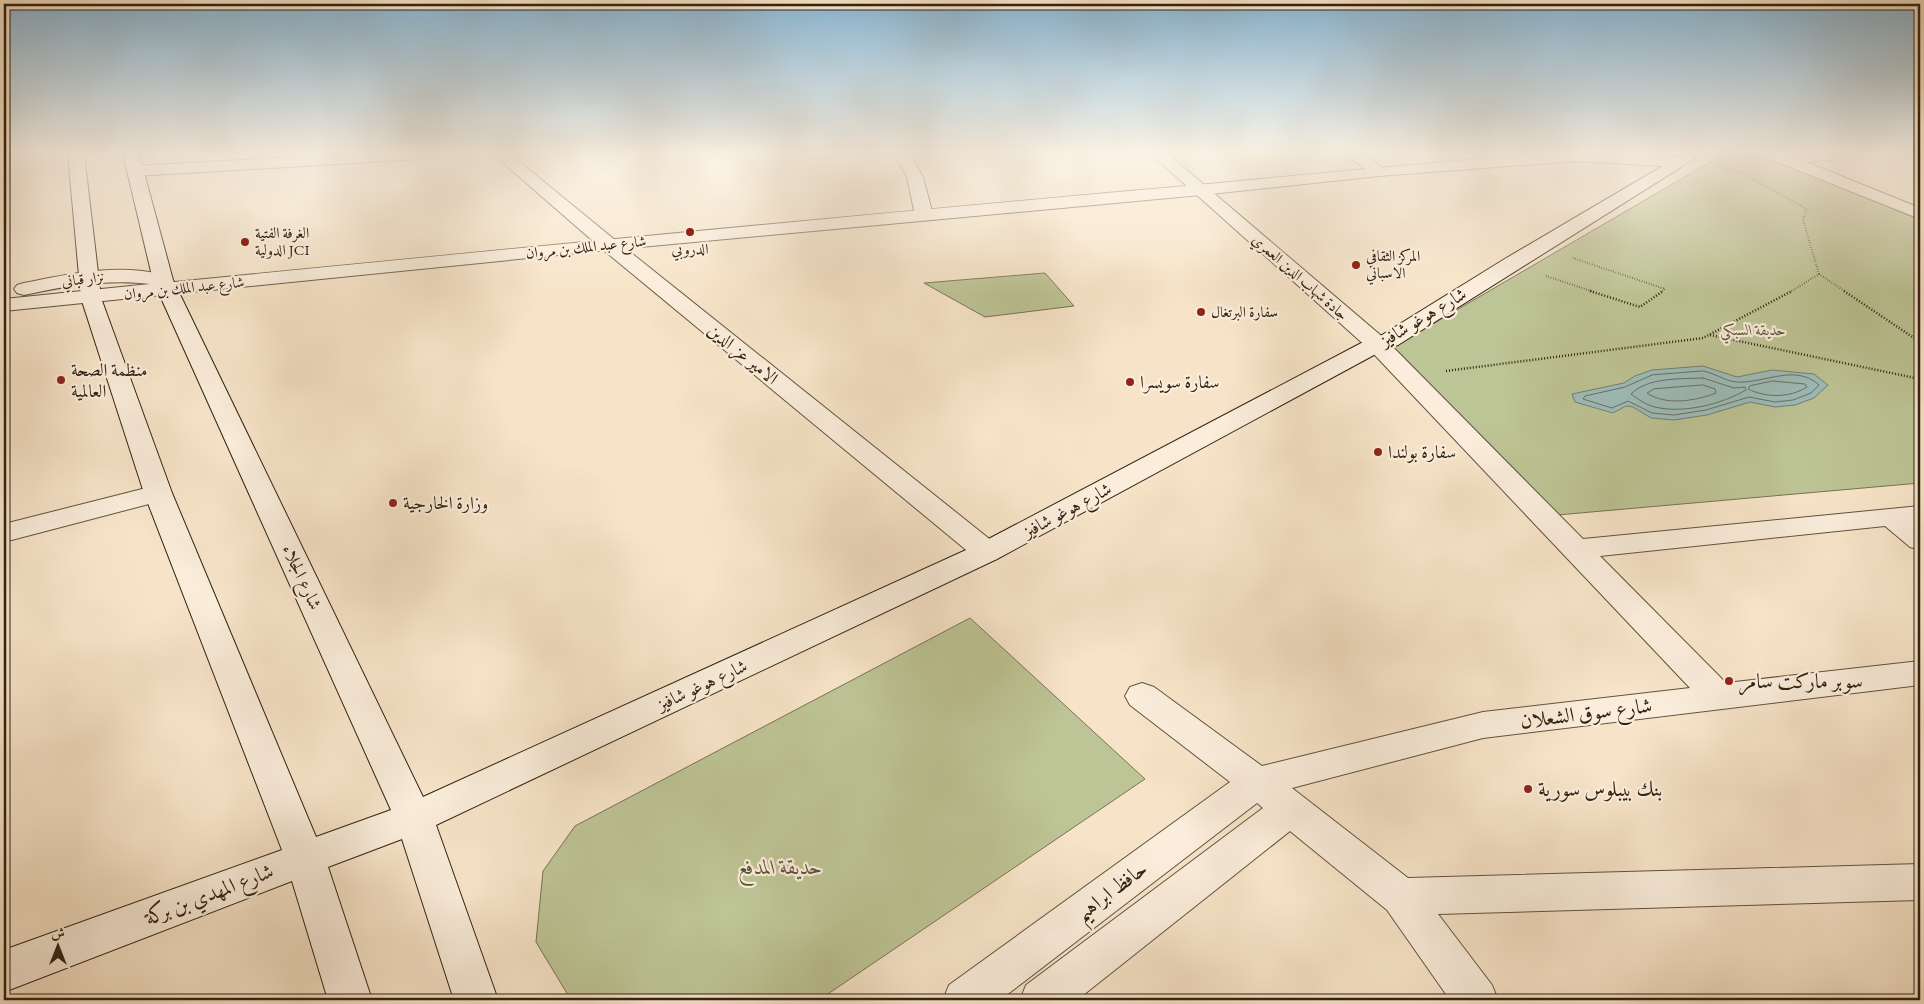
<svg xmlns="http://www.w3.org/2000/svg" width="1924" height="1004" viewBox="0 0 1924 1004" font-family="'EB Garamond',Amiri,serif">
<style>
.green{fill:#bdc495;stroke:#777354}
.water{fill:#9ebebb;stroke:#728077}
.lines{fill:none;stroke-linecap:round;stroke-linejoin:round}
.shore{stroke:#687066;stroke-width:1}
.minor-casing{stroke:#625240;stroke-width:2}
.tertiary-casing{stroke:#625240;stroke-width:2}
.secondary-casing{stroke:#312212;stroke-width:2}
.path-far1{stroke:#312212;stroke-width:2;stroke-dasharray:0.5 2;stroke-linecap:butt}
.path{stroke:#312212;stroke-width:2.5;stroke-dasharray:1 2;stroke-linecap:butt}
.minor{fill:#faeddb;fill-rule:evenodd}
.tertiary{fill:#faeddb;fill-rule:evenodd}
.secondary{fill:#faeddb;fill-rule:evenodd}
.poi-dot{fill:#8f2418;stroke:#faeddb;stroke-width:2}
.labels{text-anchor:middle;stroke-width:4.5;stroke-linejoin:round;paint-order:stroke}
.far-poi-label{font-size:15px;fill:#312212;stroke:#faeddb;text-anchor:start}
.far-street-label{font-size:15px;fill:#312212;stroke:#faeddb}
.far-park-label{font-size:15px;font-style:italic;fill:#5b5339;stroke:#faeddb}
.street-label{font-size:18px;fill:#312212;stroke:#faeddb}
.poi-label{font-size:18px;fill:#312212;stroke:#faeddb;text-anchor:start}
.near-poi-label{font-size:21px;fill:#312212;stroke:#faeddb;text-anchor:start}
.near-street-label{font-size:21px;fill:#312212;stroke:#faeddb}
.near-park-label{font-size:21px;font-style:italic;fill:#5b5339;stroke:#faeddb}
</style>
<rect width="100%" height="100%" fill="#f7e4c8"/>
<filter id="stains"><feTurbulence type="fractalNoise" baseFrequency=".004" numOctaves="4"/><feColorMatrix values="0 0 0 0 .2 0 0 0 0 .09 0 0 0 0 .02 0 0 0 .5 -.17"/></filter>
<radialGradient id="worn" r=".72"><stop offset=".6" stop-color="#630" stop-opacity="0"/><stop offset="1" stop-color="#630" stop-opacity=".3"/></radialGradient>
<g class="green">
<path d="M1724,154H1764L1920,217V483L1557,515L1388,350Z"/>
<path d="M1045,273L1074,306L985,317L924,283Z"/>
<path d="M970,618L1145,779L819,1000H571L536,942L543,871L575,826Z"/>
</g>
<path class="water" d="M1703,366L1737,377L1772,370L1814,374L1828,385L1814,398L1795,405L1775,407L1750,402L1707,415L1674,420L1651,418L1633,407L1626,406L1613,413L1575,402L1572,394L1624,383L1635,376L1652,370Z"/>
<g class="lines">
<g class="shore">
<path d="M1703,371C1715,373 1725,381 1736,382C1764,384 1795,363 1819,385L1811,393L1793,400L1775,402L1749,397L1706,410L1674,415L1652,413L1628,401L1612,408L1583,399L1585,396L1625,387L1652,375Z"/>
<path d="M1703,378L1734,388L1745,387L1746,390C1722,404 1683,414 1655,407C1646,405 1638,399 1631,394C1648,377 1681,379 1703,378Z"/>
<path d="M1773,381L1805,384L1807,387C1789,398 1767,398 1748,389L1750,386Z"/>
<path d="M1703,385L1715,389L1716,393C1695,401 1666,406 1647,393L1654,389Z"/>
</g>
<defs>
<g id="minor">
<path d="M347,154H428L420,159L135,176L127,171L135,166Z"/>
<path d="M493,154H510L615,240L997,545L1002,552L997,559L987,561L977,559L601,248Z"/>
<path d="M894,154H910L923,177L933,215L930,219H918L915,215L907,177Z"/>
<path d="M1151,154H1168L1385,339L1583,539L1920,506V522L1916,523L1920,527V550L1910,547L1885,526L1600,556L1726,683L1920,661V685L1483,738L1292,788L1408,878L1920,864V900L1438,914L1492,985L1498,1000H1450L1387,910L1290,831L1077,1000H1020L1026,985L1263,808L1257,803L1000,1000H943L949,985L1230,782L1130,705L1125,696L1130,687L1142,683L1154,687L1262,766L1483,712L1690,688L1369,349Z"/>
<path d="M1344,154H1362L1387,171L1385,174H1373Z"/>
<path d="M1763,154H1849L1847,157L1841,159L1806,162L1920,208V219L1765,157Z"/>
<path d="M158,485L168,487L172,493L168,499L4,542V524Z"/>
</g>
<path id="tertiary" d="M1546,154H1617L1678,157L1686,162L1678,167L1577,161L1379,176L1201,195L608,250L4,311V299L150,284C107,279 66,286 24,295L17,293L14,289L17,285L24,283C69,274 118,263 164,275L167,279L164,283C486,251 807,220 1129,191C1268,179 1407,164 1546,154Z"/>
<path id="secondary" d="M68,154H84L101,298L172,493L316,837L391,810L153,280L123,154H139L173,280L423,797L977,545L1369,339L1382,335L1503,260L1683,154H1702L1398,345L1385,349L997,559L436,825L498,1000H454L402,839L328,867L372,1000H328L292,881L4,992V950L282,850L144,493L81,298Z"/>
</defs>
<use href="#minor" class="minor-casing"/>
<use href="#tertiary" class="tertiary-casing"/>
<use href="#secondary" class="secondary-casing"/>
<g class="path-far1">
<path d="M1715,165L1742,173L1807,209L1803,220L1819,274L1790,292"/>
<path d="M1573,258L1665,289L1661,292"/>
<path d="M1819,274L1846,292"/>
<path d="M1546,276L1594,292"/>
</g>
<g class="path">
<path d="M1590,291L1640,307L1663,291"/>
<path d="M1844,291L1920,342"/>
<path d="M1710,335L1920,379"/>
<path d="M1446,371L1703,338L1792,291"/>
</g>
<use href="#minor" class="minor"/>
<use href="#tertiary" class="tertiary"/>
<use href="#secondary" class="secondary"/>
</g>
<linearGradient id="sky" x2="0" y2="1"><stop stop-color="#8ab8d6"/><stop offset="0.52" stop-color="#fbf3e6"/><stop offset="1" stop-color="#fbf3e6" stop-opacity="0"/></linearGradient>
<rect width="1924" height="294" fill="url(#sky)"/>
<g class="poi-dot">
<circle cx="690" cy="232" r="5"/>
<circle cx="245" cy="242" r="5"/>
<circle cx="1356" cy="265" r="5"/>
<circle cx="1201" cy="312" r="5"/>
<circle cx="61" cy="380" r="5"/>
<circle cx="1130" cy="382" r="5"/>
<circle cx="1378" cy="452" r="5"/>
<circle cx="393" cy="503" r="5"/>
<circle cx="1729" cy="681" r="5"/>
<circle cx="1528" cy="789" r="5"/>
</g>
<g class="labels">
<g class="far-poi-label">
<text x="255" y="238">الغرفة الفتية<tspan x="255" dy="17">الدولية JCI</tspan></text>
<text x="690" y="254" text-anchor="middle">الدروبي</text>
<text x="1366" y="261">المركز الثقافي<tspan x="1366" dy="17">الاسباني</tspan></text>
<text x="1211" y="317">سفارة البرتغال</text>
</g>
<g class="far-street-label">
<text transform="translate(586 247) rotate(-6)" y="5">شارع عبد الملك بن مروان</text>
<text transform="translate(1300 277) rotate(41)" y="5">جادة شهاب الدين العمري</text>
<text transform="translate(83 279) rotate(-7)" y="5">نزار قباني</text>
<text transform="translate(184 288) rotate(-6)" y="5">شارع عبد الملك بن مروان</text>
</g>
<g class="far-park-label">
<text x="1753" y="335">حديقة السبكي</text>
</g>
<g class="street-label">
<text transform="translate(1423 317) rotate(-31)" y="6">شارع هوغو شافيز</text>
<text transform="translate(743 354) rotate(39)" y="6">الامير عز الدين</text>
<text transform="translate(1067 510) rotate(-28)" y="6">شارع هوغو شافيز</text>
<text transform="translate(302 577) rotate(65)" y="6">شارع الجلاء</text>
<text transform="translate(702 685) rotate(-25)" y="6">شارع هوغو شافيز</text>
</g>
<g class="poi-label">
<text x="71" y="376">منظمة الصحة<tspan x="71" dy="21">العالمية</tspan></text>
<text x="1140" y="388">سفارة سويسرا</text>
<text x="1388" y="458">سفارة بولندا</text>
<text x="403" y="509">وزارة الخارجية</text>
</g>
<g class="near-poi-label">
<text x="1739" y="688">سوبر ماركت سامر</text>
<text x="1538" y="796">بنك بيبلوس سورية</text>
</g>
<g class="near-street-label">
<text transform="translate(1586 713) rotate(-7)" y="7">شارع سوق الشعلان</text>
<text transform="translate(1111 891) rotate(-37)" y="7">حافظ ابراهيم</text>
<text transform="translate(209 894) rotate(-21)" y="7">شارع المهدي بن بركة</text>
</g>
<g class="near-park-label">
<text x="780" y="874">حديقة المدفع</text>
</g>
</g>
<rect width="1924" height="1004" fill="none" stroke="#f7e4c8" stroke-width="20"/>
<rect x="5" y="5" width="1914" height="994" fill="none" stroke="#312212" stroke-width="2.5"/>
<rect x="10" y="10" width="1904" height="984" fill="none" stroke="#312212"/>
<g transform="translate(58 946)" stroke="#faeddb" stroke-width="4" paint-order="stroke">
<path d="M0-4L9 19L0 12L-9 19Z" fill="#312212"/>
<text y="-8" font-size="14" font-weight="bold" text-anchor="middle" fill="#312212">ش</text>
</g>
<rect width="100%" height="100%" filter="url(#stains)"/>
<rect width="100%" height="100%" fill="url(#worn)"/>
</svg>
